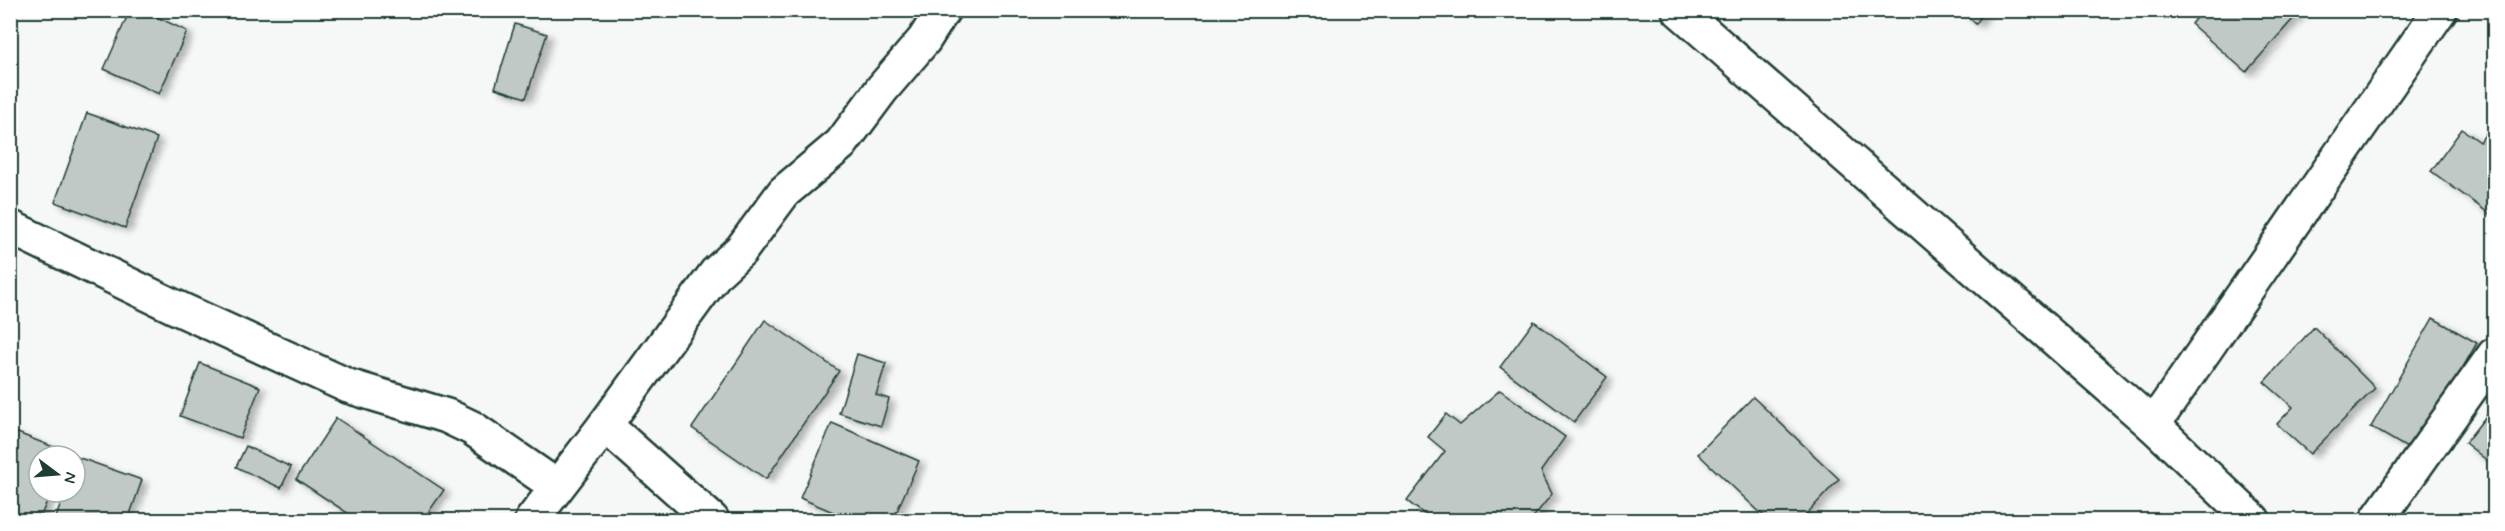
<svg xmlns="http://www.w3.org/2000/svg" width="2505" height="531" viewBox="0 0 2505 531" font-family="Mynerve,sans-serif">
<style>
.building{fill:#c0c9c6;stroke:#1f3d34;stroke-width:1.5;filter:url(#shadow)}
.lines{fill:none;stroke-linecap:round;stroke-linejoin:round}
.minor-casing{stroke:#1f3d34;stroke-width:38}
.minor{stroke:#fff;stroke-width:33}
</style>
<defs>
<filter id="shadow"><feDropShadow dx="6" dy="4" stdDeviation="3" flood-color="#0004"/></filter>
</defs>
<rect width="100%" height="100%" fill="#f6f7f7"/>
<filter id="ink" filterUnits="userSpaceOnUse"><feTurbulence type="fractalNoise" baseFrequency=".0167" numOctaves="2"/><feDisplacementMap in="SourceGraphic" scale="12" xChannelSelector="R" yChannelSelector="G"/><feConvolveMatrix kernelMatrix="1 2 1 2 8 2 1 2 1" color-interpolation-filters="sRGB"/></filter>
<g filter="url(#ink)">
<g class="building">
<path d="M130,10H142L187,31L159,94L104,69Z"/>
<path d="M1960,10H1985L1976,24Z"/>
<path d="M2202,10H2301L2246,72L2191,24Z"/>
<path d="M515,24L547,34L526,98L495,88Z"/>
<path d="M87,113L157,138L125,228L55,202Z"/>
<path d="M2494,122V217L2431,171L2462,129L2480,142Z"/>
<path d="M2433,318L2477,343L2414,452L2371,427Z"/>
<path d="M765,320L839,371L766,479L692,428Z"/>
<path d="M1534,321L1607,377L1574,422L1500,367Z"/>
<path d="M2314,327L2375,388L2310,454L2277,424L2293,407L2264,382Z"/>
<path d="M857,354L886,363L876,395L889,399L881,426L839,413Z"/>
<path d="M200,363L260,387L240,438L180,416Z"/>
<path d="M1500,390L1565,437L1541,471L1552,494L1531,520H1502L1495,515L1490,520H1432L1407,501L1445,451L1428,437L1446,414L1460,425Z"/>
<path d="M1753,397L1839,479L1801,520H1768L1698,454Z"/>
<path d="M2494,406V466L2465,443Z"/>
<path d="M336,418L444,490L423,520H358L296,479Z"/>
<path d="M832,423L919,461L893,520H852L800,498Z"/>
<path d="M10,430L66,452L65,456H39V492H51L39,520H10Z"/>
<path d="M246,446L291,467L281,488L236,467Z"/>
<path d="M77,457L142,480L128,520H55L65,492H75V463Z"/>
</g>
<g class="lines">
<defs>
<g id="minor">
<path d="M1679,10L2153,425L2253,520"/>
<path d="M10,227L173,306L348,386L447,416L472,428L556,486"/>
<path d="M605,425L712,520"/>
<path d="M2153,425L2440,10"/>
<path d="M532,520L605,425L716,273L741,250L784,192L841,144L882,89L924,40L943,10"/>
<path d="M2377,520L2494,355"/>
</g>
</defs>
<use href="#minor" class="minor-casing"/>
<use href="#minor" class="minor"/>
</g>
</g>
<rect width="2505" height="531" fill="none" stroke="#fff" stroke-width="36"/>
<rect x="18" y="18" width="2469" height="495" fill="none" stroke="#1f3d34" stroke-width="2" filter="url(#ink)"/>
<g transform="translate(57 474) rotate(106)"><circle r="28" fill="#ffffff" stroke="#a5b1ae" stroke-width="1.5"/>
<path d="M0-4.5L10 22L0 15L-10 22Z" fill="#1f3d34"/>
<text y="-9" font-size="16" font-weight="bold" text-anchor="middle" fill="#1f3d34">N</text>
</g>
</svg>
